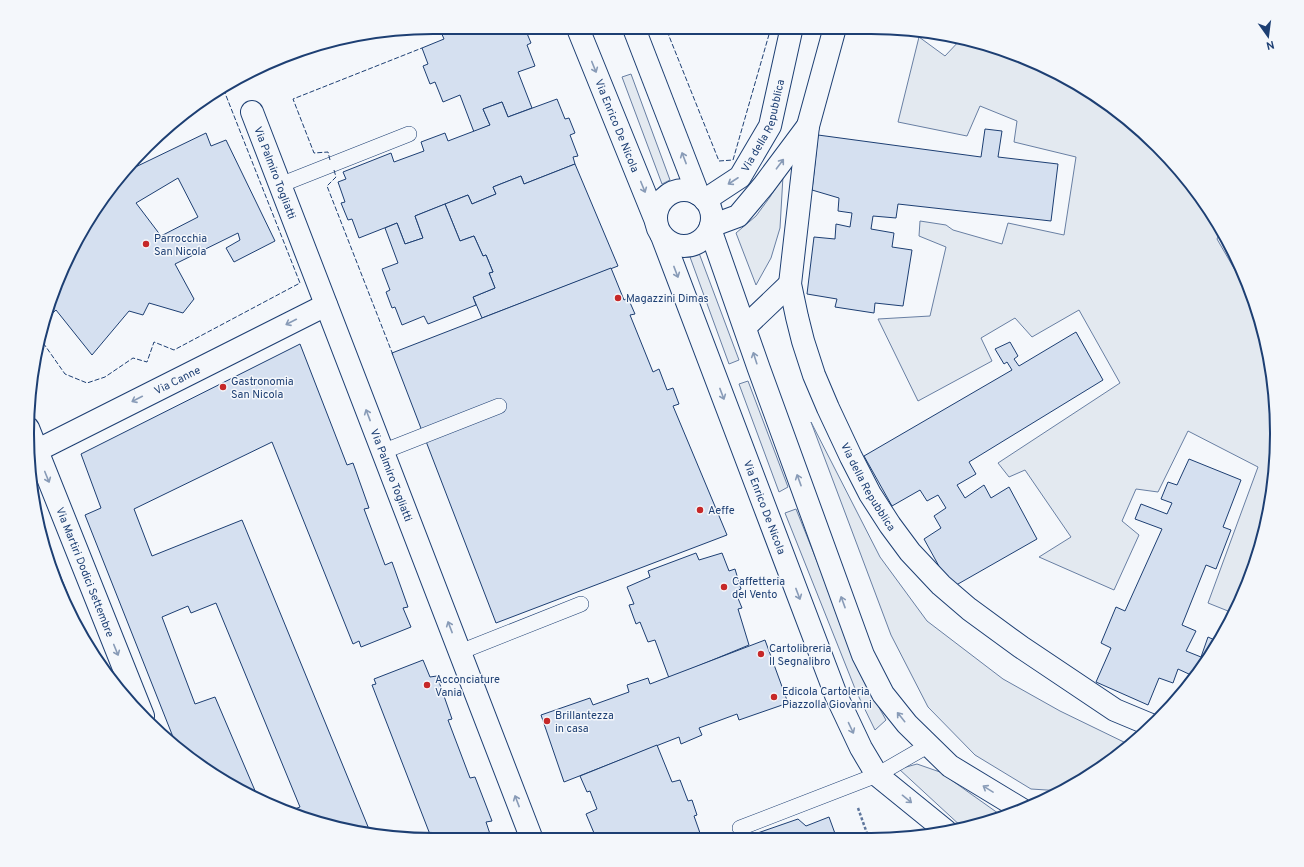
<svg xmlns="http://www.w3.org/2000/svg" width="1304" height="867" viewBox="0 0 1304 867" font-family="Overpass,sans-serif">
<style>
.green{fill:#e3e9f0;stroke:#687fa3}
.building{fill:#d5e0f0;stroke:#1d3f73;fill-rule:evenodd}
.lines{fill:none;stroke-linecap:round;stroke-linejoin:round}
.lane-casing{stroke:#1d3f73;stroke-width:16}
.street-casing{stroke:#1d3f73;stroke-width:24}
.path{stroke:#5e769c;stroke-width:2.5;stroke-dasharray:3 2;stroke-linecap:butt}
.lane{stroke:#f4f7fb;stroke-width:15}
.street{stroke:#f4f7fb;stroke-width:22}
.fence{stroke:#1d3f73;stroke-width:1;stroke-dasharray:5 2;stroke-linecap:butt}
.oneway{stroke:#889bb7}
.poi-dot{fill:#c62828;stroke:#f4f7fb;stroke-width:1.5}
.labels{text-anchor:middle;stroke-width:3;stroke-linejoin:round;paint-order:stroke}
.street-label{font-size:11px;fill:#1d3f73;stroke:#f4f7fb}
.poi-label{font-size:11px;fill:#1d3f73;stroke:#f4f7fb;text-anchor:start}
.rim{fill:none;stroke:#1d3f73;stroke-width:2}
</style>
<rect width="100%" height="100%" fill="#f4f7fb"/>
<g class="green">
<path d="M919,37L945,56L962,38L976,41L1050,69L1139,128L1193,186L1221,231L1217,239L1254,303L1263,329L1276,407L1273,487L1255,564L1233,613L1208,603L1258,467L1188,431L1158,492L1136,489L1122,521L1139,535L1114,590L1039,557L1071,537L1025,470L1009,477L998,463L1120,383L1079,310L1032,337L1015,318L981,338L992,361L918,401L878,319L930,316L946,247L919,236L920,221L946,225L953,230L1002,244L1008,223L1064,235L1076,157L1014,142L1017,121L980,106L967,136L898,122Z"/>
<path d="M631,74L670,180L662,184L622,77Z"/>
<path d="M783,176L780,228L771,258L756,285L736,233L756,216L770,197Z"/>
<path d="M699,253L739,360L729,364L690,257Z"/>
<path d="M748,381L788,487L779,492L739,384Z"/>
<path d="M811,422L880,557L927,621L1003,679L1060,711L1130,745L1118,756L1062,791L1031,789L975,755L928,707L891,635Z"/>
<path d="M796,509L868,688L886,720L875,730L856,691L785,513Z"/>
<path d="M917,764L940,772L1002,816L975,826L963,828L899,769Z"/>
</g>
<g class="building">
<path d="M446,31H526L531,43L527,45L535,66L518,72L532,108L508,117L502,102L483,109L490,125L474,132L460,95L443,102L435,82L430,84L423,66L428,64L422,48L444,39L441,32Z"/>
<path d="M929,31L943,34L938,40Z"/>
<path d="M557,99L565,119L569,118L575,133L570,135L578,156L573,157L575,164L524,184L521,176L493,187L496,194L472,204L468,195L415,216L423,238L405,244L397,223L359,238L352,219L348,220L341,203L345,202L338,182L346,179L343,172L391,153L394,162L424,151L421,142L445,133L448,141L490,125L483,109L502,102L508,117Z"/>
<path d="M985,129L1002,131L998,157L1058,164L1051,221L898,204L896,218L873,216L871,229L894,233L892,247L912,250L903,306L875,303L874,313L835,307L837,299L807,294L814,237L835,239L836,224L850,227L852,213L838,211L839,198L812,190L818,135L981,157Z"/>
<path d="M206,133L211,146L226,140L275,241L234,262L226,248L240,240L238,233L175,264L194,299L183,313L149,303L143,315L129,311L92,355L56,310L43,322L58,278L111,186L121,174ZM178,178L198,217L161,236L136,203Z"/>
<path d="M575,164L618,266L482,318L473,297L495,288L489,273L493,272L486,255L483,256L474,236L460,241L445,204L468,195L472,204L496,194L493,187L521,176L524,184Z"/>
<path d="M445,204L460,241L474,236L483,256L486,255L493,272L489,273L495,288L473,297L476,305L428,324L424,316L402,325L395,307L392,308L386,292L390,290L382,269L398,263L385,228L397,223L405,244L423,238L415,216Z"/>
<path d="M611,268L624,300L628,298L635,314L630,315L653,372L659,369L667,390L673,388L679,404L673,406L727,535L496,623L392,353Z"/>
<path d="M1076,332L1103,380L969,462L976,474L957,485L965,498L984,485L991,498L1009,487L1037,539L951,588L924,539L941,528L934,516L946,508L938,495L927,501L920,490L892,506L864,456L1012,370L1007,362L1004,364L995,349L1010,342L1018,356L1014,359L1019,366Z"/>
<path d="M300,344L347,465L353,463L369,508L364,509L385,565L392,562L408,607L403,608L411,627L361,647L359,641L353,644L272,442L134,509L152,556L242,520L371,834L303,818L287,812L300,807L216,603L191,613L188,606L162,617L195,704L215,697L259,800L254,798L177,747L85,515L101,508L81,454Z"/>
<path d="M1189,459L1241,480L1223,527L1231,530L1216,569L1206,565L1182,625L1196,631L1186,651L1201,657L1208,637L1219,642L1186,688L1191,675L1178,669L1173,683L1159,678L1148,705L1096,682L1111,648L1101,643L1116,607L1125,611L1162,529L1135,519L1141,504L1167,514L1172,503L1161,499L1168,482L1177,485Z"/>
<path d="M37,518L89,647L82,637L41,538Z"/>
<path d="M696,553L699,560L722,553L729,571L735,569L741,589L735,591L742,608L738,609L749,645L669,678L655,640L648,642L640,622L636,624L629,605L634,604L627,587L650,577L648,571Z"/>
<path d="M765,640L788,703L739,720L737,714L699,728L702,735L681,744L679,737L564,782L541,715L590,698L593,705L629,692L627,685L648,678L650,684Z"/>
<path d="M423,660L430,677L437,676L452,719L448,720L470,778L475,777L492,821L486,822L491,837H431L372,685L376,684L374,679Z"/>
<path d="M657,745L672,782L680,780L688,801L692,800L697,815L694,816L700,833L688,838H590L589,836L594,833L586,814L597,809L590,791L587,792L580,776Z"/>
<path d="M829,817L837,839L748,838L749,836L798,819L806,826Z"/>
</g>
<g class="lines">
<defs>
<g id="lane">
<path d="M280,185L409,134"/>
<path d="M382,452L499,406"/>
<path d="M460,652L581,604"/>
<path d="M740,828L877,775L929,745"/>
</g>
<g id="street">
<path id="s1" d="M579,31L656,221"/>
<path d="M635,31L698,194"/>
<path id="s2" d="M834,31L808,126L790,284L797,317L803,341L814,375L828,408L851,457L870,494L890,525L910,552L941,585L969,609L1021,647L1115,710L1151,725"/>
<path id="s3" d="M252,112L531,837"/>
<circle cx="684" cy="218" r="28"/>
<path id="s4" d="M705,200L740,177L770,126L791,31"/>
<path d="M711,226L738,216L764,185L808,126"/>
<path d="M710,229L759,369L863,655L883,694L907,724L950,766L1021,809"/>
<path id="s5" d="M662,236L836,695L861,748L877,775L946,831"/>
<path d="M745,327L790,284"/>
<path id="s6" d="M28,428L143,716"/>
<path id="s7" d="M28,455L326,305"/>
</g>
</defs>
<use href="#lane" class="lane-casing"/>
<use href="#street" class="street-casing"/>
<path class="path" d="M858,808L869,839"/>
<use href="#lane" class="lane"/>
<use href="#street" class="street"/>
<g class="fence">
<path d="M667,31L719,161L733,160L770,31"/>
<path d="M330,160L328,152L314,153L293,99L422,48"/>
<path d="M334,170L336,177L327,186L393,355"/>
<path d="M39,337L65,374L87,383L105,377L133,358L147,362L154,342L174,350L300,283L223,88"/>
</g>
</g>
<defs><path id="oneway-shaft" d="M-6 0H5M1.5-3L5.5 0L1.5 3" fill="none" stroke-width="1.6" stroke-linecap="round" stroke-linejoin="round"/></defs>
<g class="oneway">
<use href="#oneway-shaft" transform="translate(594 67) rotate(68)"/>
<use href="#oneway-shaft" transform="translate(684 158) rotate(-111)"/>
<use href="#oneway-shaft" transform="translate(780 164) rotate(-53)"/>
<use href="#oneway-shaft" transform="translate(733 181) rotate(147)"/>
<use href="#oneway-shaft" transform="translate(643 187) rotate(68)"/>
<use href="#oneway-shaft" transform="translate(676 272) rotate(69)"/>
<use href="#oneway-shaft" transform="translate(291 322) rotate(153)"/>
<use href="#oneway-shaft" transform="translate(755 358) rotate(-108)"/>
<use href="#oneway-shaft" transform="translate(722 394) rotate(69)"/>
<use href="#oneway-shaft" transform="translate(137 399) rotate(153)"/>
<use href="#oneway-shaft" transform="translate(368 415) rotate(-111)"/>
<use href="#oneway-shaft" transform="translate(47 477) rotate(68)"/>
<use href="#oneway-shaft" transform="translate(799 480) rotate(-110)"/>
<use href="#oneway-shaft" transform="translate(798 594) rotate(69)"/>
<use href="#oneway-shaft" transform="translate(843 602) rotate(-110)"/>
<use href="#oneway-shaft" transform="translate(450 627) rotate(-111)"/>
<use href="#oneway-shaft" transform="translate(116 650) rotate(68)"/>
<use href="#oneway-shaft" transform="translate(901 717) rotate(-129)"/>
<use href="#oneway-shaft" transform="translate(851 728) rotate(65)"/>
<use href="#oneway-shaft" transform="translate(988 789) rotate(-148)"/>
<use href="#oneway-shaft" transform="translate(907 799) rotate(39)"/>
<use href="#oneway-shaft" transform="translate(517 801) rotate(-111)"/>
</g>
<g class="poi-dot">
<circle cx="146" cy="244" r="4"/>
<circle cx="618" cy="298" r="4"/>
<circle cx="223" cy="387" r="4"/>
<circle cx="700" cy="510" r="4"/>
<circle cx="724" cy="587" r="4"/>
<circle cx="761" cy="654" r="4"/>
<circle cx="427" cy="685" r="4"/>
<circle cx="774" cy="697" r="4"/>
<circle cx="547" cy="721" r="4"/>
</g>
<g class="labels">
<g class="street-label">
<text dy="4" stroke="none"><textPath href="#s4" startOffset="99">Via della Repubblica</textPath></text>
<text dy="4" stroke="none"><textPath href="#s1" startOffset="102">Via Enrico De Nicola</textPath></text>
<text dy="4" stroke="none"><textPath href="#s3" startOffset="65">Via Palmiro Togliatti</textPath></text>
<text dy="4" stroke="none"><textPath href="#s7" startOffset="167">Via Canne</textPath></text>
<text dy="4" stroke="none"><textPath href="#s3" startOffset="389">Via Palmiro Togliatti</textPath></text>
<text dy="4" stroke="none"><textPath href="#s2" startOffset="476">Via della Repubblica</textPath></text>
<text dy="4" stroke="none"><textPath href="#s5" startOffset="290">Via Enrico De Nicola</textPath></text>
<text dy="4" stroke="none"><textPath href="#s6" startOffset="155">Via Martiri Dodici Settembre</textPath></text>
</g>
<g class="poi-label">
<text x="154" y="242">Parrocchia<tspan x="154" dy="13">San Nicola</tspan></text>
<text x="626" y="302">Magazzini Dimas</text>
<text x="231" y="385">Gastronomia<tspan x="231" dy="13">San Nicola</tspan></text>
<text x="708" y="514">Aeffe</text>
<text x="732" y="585">Caffetteria<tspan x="732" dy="13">del Vento</tspan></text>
<text x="769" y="652">Cartolibreria<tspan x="769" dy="13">Il Segnalibro</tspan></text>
<text x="435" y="683">Acconciature<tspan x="435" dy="13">Vania</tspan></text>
<text x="782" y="695">Edicola Cartoleria<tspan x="782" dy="13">Piazzolla Giovanni</tspan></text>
<text x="555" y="719">Brillantezza<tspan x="555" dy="13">in casa</tspan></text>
</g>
</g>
<path d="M0 0H1304V867H0ZM433 34H871A399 399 0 0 1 1270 433V434A399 399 0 0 1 871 833H433A399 399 0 0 1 34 434V433A399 399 0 0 1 433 34Z" fill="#f4f7fb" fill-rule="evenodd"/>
<path class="rim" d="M433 34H871A399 399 0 0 1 1270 433V434A399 399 0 0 1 871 833H433A399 399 0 0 1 34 434V433A399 399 0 0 1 433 34Z"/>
<g transform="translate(1268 36) rotate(166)" stroke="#f4f7fb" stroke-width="3" paint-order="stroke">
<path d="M0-3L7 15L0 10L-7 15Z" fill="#1d3f73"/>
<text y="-6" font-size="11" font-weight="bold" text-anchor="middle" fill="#1d3f73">N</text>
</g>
</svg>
